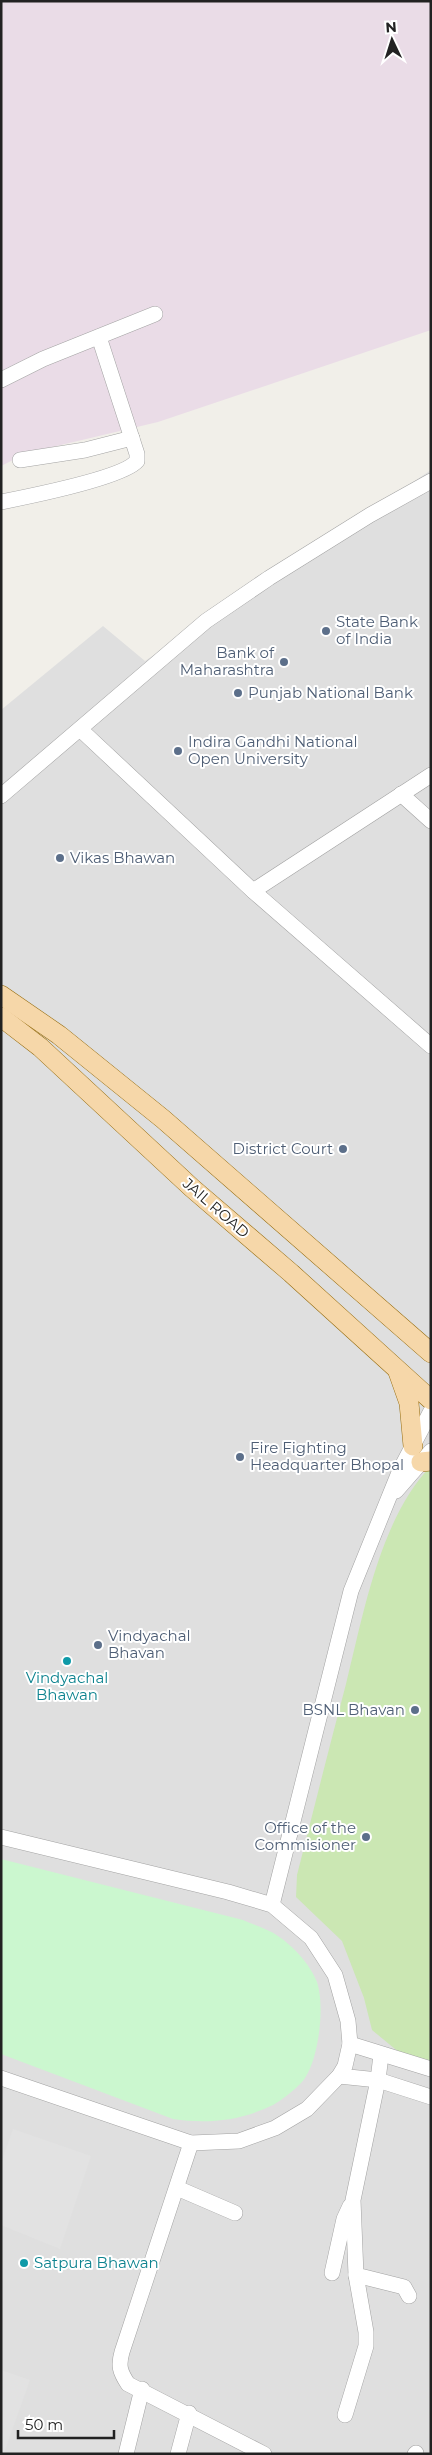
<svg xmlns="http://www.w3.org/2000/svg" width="432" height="2455" viewBox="0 0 432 2455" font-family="Montserrat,sans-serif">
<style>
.residential{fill:#dfdfdf}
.industrial{fill:#eadce7}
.grass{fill:#cbe7b3}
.park{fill:#cbf7cf}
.parking{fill:#e2e2e2}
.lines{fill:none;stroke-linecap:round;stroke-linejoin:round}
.minor-casing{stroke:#a3a3a3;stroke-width:16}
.major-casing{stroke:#946a0b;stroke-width:20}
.minor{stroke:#fff;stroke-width:15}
.major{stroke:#f6d7a9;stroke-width:19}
.service-dot{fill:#5c6f8a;stroke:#fff;stroke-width:2}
.culture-dot{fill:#0f9aa8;stroke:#fff;stroke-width:2}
.labels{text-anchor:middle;stroke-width:4;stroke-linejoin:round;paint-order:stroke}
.service-label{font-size:15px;fill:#4e5e75;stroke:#fff;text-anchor:start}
.street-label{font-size:15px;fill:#222;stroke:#fff}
.culture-label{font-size:15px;fill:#0d838f;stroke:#fff}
</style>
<rect width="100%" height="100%" fill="#f1efe9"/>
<path class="residential" d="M431,470V2454H1V710L103,626L145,661Z"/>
<path class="industrial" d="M1,1H431V330L158,422L27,453L1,466Z"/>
<path class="grass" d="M431,1466V2064L406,2058L372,2030L364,1998L342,1941L296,1897L297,1875C313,1812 329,1748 346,1684C363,1616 380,1518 431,1466Z"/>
<path class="park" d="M1,1859L243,1920C254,1925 268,1929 278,1936C293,1946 310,1964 317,1982C325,2006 319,2057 305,2078C299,2087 282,2100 273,2105C240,2121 208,2124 173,2119L1,2054Z"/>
<g class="parking">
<path d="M13,2129L91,2156L60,2249L1,2225V2163Z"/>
<path d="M1,2370L30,2380L4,2453L1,2452Z"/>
</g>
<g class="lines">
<defs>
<g id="minor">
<path d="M1,380L43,359L155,314"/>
<path d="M20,460L85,450L132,438"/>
<path d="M1,502C26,497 123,478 137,461V454L99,337"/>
<path d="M81,730L253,891L431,1046"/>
<path d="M401,794L431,821"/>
<path d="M1,796L206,621L269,578L370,515L431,481"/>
<path d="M253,891L431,775"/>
<path d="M396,1491L431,1451"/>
<path d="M1,1837L228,1892L272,1905L311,1938L335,1975L348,2021L350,2044L345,2066L339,2076L307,2109L275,2128L239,2141L191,2143L1,2078"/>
<path d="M272,1905L351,1591L400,1470L431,1411"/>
<path d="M350,2044L431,2069"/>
<path d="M381,2055L378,2080L353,2200L356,2275L404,2287L409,2296"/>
<path d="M339,2076L378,2080L431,2097"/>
<path d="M191,2143L122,2352C118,2366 120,2372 128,2384L264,2454"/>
<path d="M177,2188L235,2213"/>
<path d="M332,2273L344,2219L350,2206"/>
<path d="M345,2415L366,2346V2332L356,2275"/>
<path d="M126,2454L142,2389"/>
<path d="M178,2454L189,2413"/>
<path d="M415,2454L416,2453"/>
</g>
<g id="major">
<path d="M1,995L59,1035L163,1119L431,1353"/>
<path d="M1,1017L40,1047L192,1188L291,1273L431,1400"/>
<path d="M398,1372L409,1403L413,1446"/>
<path d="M421,1462L431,1461"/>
</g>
</defs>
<use href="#minor" class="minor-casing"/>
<use href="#major" class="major-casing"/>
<use href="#minor" class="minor"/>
<use href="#major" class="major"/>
</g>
<g class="service-dot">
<circle cx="326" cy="631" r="5"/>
<circle cx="284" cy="662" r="5"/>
<circle cx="238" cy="693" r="5"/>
<circle cx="178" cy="751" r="5"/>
<circle cx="60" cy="858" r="5"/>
<circle cx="343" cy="1149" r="5"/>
<circle cx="240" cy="1457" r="5"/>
<circle cx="98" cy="1645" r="5"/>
<circle cx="415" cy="1710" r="5"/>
<circle cx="366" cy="1837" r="5"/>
</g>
<g class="culture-dot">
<circle cx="67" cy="1661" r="5"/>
<circle cx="24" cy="2263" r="5"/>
</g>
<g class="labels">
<g class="service-label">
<text x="336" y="627">State Bank<tspan x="336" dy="17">of India</tspan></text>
<text x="274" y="658" text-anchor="end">Bank of<tspan x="274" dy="17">Maharashtra</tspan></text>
<text x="248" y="698">Punjab National Bank</text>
<text x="188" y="747">Indira Gandhi National<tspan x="188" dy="17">Open University</tspan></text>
<text x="70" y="863">Vikas Bhawan</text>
<text x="333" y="1154" text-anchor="end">District Court</text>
<text x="250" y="1453">Fire Fighting<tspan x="250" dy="17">Headquarter Bhopal</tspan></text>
<text x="108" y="1641">Vindyachal<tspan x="108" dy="17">Bhavan</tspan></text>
<text x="405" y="1715" text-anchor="end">BSNL Bhavan</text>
<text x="356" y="1833" text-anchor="end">Office of the<tspan x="356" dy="17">Commisioner</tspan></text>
</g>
<g class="street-label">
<text transform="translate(216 1208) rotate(41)" y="5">JAIL ROAD</text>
</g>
<g class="culture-label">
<text x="67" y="1683">Vindyachal<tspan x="67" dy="17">Bhawan</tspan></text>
<text x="34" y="2268" text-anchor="start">Satpura Bhawan</text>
</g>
</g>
<rect width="432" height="2455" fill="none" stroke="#222222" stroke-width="5"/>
<g transform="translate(392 40) rotate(356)" stroke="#ffffff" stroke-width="4" paint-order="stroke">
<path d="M0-4L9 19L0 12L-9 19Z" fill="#222222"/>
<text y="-8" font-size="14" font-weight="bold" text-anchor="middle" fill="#222222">N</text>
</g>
<path d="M18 2430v8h96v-8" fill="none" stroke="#222222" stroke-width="2.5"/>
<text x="25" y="2430" font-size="15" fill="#222222" stroke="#ffffff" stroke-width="4" paint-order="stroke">50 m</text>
</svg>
